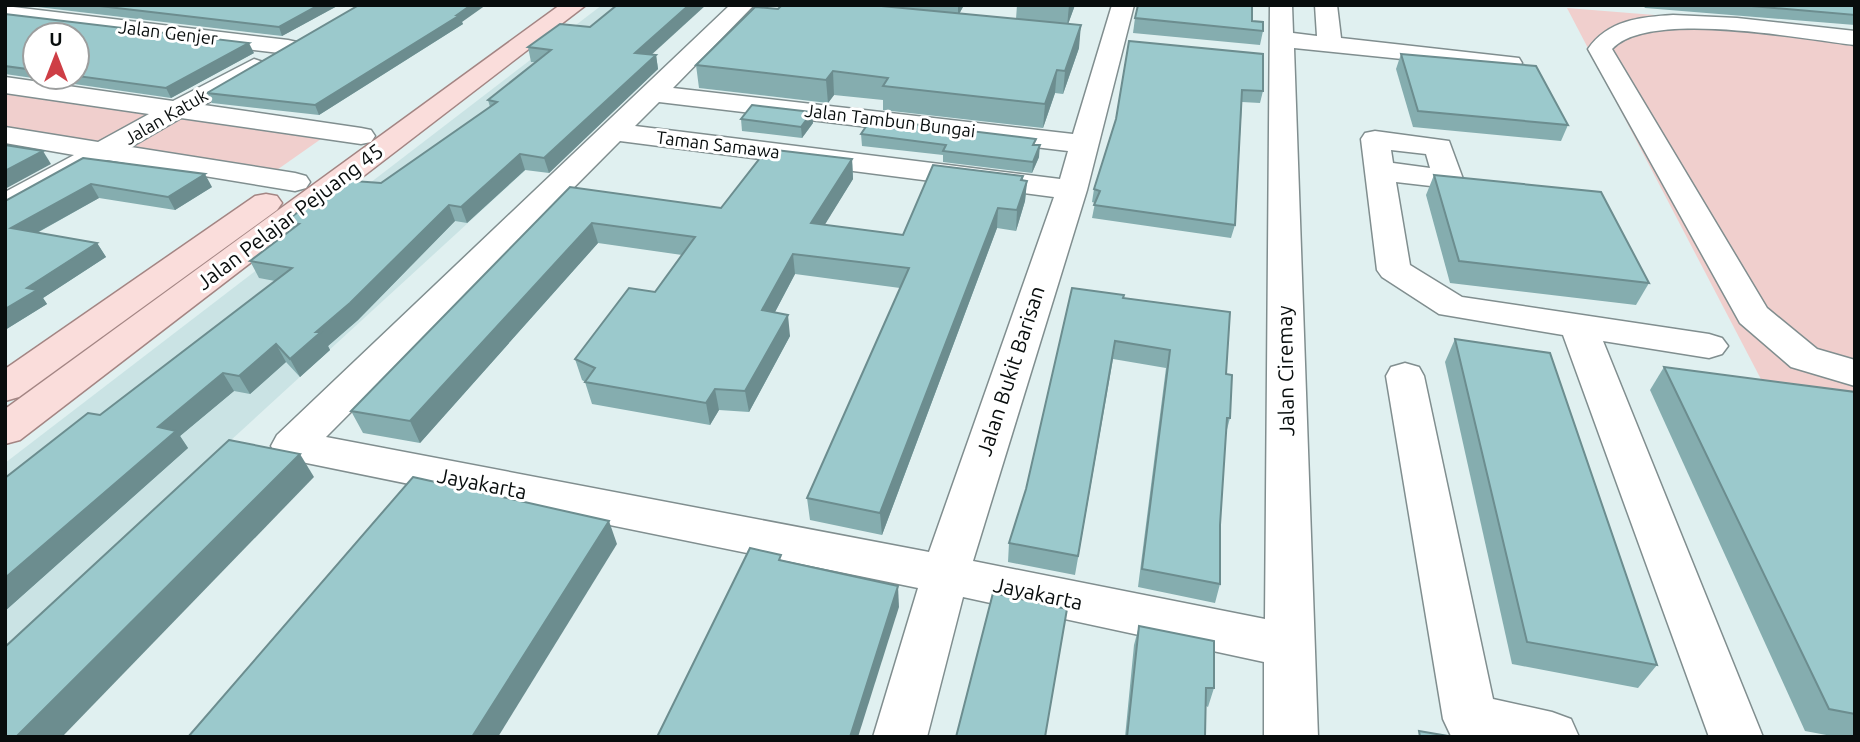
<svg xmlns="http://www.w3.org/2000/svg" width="1860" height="742" viewBox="0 0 1860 742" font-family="Ubuntu,sans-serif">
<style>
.built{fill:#cae3e4}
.green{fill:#f0cfcd}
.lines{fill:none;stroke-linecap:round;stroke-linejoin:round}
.minor-casing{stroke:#808e8f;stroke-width:3}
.major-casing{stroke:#a38583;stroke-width:3}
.minor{fill:#fff;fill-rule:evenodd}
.major{fill:#fadddb;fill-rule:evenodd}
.wall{fill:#85adaf;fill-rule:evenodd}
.shaded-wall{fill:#6c8d8f}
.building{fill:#9bc9cc;stroke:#6c8d8f;stroke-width:2}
.labels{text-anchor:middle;stroke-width:6;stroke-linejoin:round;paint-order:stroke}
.far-street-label{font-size:18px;fill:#080d0d;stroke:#fff}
.street-label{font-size:21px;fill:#080d0d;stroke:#fff}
</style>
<rect width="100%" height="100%" fill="#e0f0f0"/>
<path class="built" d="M602,5H706L5,647V463Z"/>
<g class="green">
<path d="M1567,8L1855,31V397L1764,385Z"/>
<path d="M5,85L338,127L274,172L5,130Z"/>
</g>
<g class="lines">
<defs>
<g id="minor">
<path d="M730,5H754L673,88L1073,134L1112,5H1134L1087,190L973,561L1265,619L1270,5H1292L1293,33L1317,36L1315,5H1337L1341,38L1519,58L1522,63L1519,68L1510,70L1294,48L1318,737H1264V662L963,597L927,737H873L918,588L277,457L271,446L277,435ZM659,102L1068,151L1060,179L635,126ZM620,141L1054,197L929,552L326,437Z"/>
<path d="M5,6L288,40L297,42L300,47L297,52L288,54L5,20Z"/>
<path d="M1673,15L1737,18L1855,31V45C1802,39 1649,9 1612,49L1767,308L1817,349L1855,360V386L1791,367L1740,323L1588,49C1608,20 1640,17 1673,15Z"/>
<path d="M254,59L263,62L267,67L263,72L204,105L361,128L371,130L375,136L371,142L361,144L181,118L131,147L295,173L306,176L310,182L306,188L295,191L107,160L16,212L5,214V192L74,155L5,143V127L98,142L149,114L5,93V77L173,101Z"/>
<path d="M1375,131L1449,141L1463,179L1459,185L1448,188L1396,182L1410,265L1462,297L1709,334L1722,338L1728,346L1722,354L1709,358L1603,341L1763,737H1709L1563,335L1439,314L1382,277L1377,270L1361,139L1365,133ZM1391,150L1426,154L1430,168L1393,163Z"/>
<path d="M1405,363L1419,367L1424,376L1493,699L1552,712L1571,719L1579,737L1451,736L1443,719L1386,376L1391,367Z"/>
</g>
<g id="major">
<path d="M560,5H586L20,440L5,444V409Z"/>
<path d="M266,194L277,196L282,203L277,210L19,397L5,401V369L255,196Z"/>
</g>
</defs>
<use href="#minor" class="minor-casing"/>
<use href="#major" class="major-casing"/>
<use href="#minor" class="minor"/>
<use href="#major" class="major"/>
</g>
<g class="wall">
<path d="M21,5H339L282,36Z"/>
<path d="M782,5H964L959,14L1016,19L1017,5H1075L1068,24L1079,48L1063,94L1055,93L1043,128L883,110V100L834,95L828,103L699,88L696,65L778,9Z"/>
<path d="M1643,5H1855V25L1645,8Z"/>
<path d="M5,14L254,53L171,98L5,74ZM35,35H77V77H35Z"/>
<path d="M1135,18L1252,21L1263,31L1260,45L1133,33Z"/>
<path d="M462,22L463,24L319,115L212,103L207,93Z"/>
<path d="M1129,41L1263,91L1260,103L1242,102L1235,225L1231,238L1092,218L1095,203L1092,202L1094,189L1116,119Z"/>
<path d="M528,47L656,55L658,69L549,173L525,170L467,223L455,221L358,320L328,346L330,350L300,377L286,362L250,394L234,391L180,436L188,448L5,611V478L100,415L275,281L259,278L250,261L290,231L285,222L381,183L490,107L488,100L536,62H531Z"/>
<path d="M1401,54L1568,125L1561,141L1413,127L1396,69Z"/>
<path d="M741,119L813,123L802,138L742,131Z"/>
<path d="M861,134L1039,157L1032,173L943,162V155L862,146Z"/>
<path d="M83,158L212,187L175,210L99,198L37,233L97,243L106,257L43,298L47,304L5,330L8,201Z"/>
<path d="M852,159L853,179L824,225L903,235L1023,176V181H1027L1025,201L1016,231L997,228L882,535L810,520L807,498L900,288L795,274L775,312L790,336L749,412L719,410L710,425L592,404L585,382L582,380L575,359L655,292L682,255L598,243L420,443L363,433L351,411L570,187L721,208Z"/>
<path d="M1434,175L1649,283L1636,305L1450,283L1426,195Z"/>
<path d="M1123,298L1226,374L1230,418L1225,437L1220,525V584L1215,603L1138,587L1166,368L1113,359L1075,575L1008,562L1009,543Z"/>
<path d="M1455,339L1657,665L1638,688L1512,664L1445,362Z"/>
<path d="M1664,367L1855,392V737H1837L1805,731L1650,390Z"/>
<path d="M1139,626L1214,688L1208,707L1206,706L1205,737H1125L1134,645Z"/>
</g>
<g class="shaded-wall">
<path d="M319,5H339L282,36L279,27Z"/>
<path d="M471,5H486L462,22L463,24L319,115L315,105Z"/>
<path d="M689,5H706L638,67L635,53Z"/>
<path d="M958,5H964L958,16Z"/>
<path d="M1069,5H1075L1067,27Z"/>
<path d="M1081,25L1079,48L1063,94L1065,71Z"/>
<path d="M249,43L254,53L171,98L166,88Z"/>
<path d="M656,55L658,69L549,173L544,158Z"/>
<path d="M1057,70L1055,93L1043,128L1045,104Z"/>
<path d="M833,71L834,95L828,103L826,80Z"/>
<path d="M812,112L813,123L802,138L801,127Z"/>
<path d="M1040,145L1039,157L1032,173L1033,162Z"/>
<path d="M43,151L51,164L5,189V171Z"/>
<path d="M520,154L525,170L467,223L461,207Z"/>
<path d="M852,159L853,179L813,244L811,223Z"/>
<path d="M205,174L212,187L175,210L168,197Z"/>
<path d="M1027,181L1025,201L1016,231L1017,210Z"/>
<path d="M91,184L99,198L20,242L11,228Z"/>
<path d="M449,205L455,221L358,320L328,346L330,350L300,377L290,359L316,332Z"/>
<path d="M998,208L997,228L882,535L880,513Z"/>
<path d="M592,223L598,243L420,443L410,421Z"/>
<path d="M97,243L106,257L43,298L47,304L5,330V309L27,288Z"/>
<path d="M793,254L795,274L765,331L762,310Z"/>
<path d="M788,315L790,336L749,412L745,391Z"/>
<path d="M276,344L286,362L250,394L239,376Z"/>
<path d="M223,373L234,391L180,436L188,448L5,611V578L158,427Z"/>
<path d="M715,389L719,410L710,425L706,403Z"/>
<path d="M300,454L314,477L62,737H16Z"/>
<path d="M609,521L617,544L498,737H472Z"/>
<path d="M898,586L899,607L858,737H850Z"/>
</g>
<g class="building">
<path d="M91,5H319L279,27Z"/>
<path d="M359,5H471L457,15H460L315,105L207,93Z"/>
<path d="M617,5H689L635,53L656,55L544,158L520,154L461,207L449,205L350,303L316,332H321L290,359L276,344L239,376L223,373L158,427L176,431L5,578V478L88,413L100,415L292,268L250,261L299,224L285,222L340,180L381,183L497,102L488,100L551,50L528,47L560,24L590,27Z"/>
<path d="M782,5H871L1081,25L1065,71L1057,70L1045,104L883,86L888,78L833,71L826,80L696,65L755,7L778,9Z"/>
<path d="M1138,5H1252V21L1263,22V31L1135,18Z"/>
<path d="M1740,5H1855V15Z"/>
<path d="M5,14L249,43L166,88L77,76V35H35V70L5,66Z"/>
<path d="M1129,41L1263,54V91L1242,90L1235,225L1094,205L1100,191L1094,189L1116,119Z"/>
<path d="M1401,54L1536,66L1568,125L1418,111Z"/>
<path d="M752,105L812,112L801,127L741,119Z"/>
<path d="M871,119L1036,139L1033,145H1040L1033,162L943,151L946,145L861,134Z"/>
<path d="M5,145L43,151L5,171Z"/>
<path d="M767,149L852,159L811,223L903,235L933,165L1023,176L1021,180L1027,181L1017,210L998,208L880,513L807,498L909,268L793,254L762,310L788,315L745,391L715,389L706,403L585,382L595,368L575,359L629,288L655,292L695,237L592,223L410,421L351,411L570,187L721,208Z"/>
<path d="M83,158L205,174L168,197L91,184L11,228L97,243L27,288L37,290L5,309V201Z"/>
<path d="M1434,175L1601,192L1649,283L1459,261Z"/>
<path d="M1072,288L1124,295L1123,298L1230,312L1226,374L1232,375L1230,418H1227L1220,525V584L1142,569L1170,350L1115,341L1078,556L1009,543L1026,489Z"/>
<path d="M1455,339L1550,353L1657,665L1527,642Z"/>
<path d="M1664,367L1855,392V714L1829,709Z"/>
<path d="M229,440L300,454L16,737H5V647Z"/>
<path d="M413,477L609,521L472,737H188Z"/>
<path d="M750,548L781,555L779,560L898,586L850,737H657Z"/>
<path d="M993,593L1067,609L1045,737H956Z"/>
<path d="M1139,626L1214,641V688H1206L1205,737H1127Z"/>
<path d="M1419,731L1454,737H1420Z"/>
</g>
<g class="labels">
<g class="far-street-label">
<text transform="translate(168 33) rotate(7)" y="6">Jalan Genjer</text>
<text transform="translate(166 117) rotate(-30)" y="6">Jalan Katuk</text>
<text transform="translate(890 121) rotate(7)" y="6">Jalan Tambun Bungai</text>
<text transform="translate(718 145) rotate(7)" y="6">Taman Samawa</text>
</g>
<g class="street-label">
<text transform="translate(290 217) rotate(-37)" y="7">Jalan Pelajar Pejuang 45</text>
<text transform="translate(1011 371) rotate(-72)" y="7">Jalan Bukit Barisan</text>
<text transform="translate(1286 371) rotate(-91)" y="7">Jalan Ciremay</text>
<text transform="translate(482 484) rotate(11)" y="7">Jayakarta</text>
<text transform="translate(1038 594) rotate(12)" y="7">Jayakarta</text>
</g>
</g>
<rect width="1860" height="742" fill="none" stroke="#080d0d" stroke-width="14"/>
<g transform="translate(56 56)"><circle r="33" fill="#ffffff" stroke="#9c9e9e" stroke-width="2"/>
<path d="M0-5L12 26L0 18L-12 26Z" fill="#ce3e45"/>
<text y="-10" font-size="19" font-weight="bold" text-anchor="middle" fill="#080d0d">U</text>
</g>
</svg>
